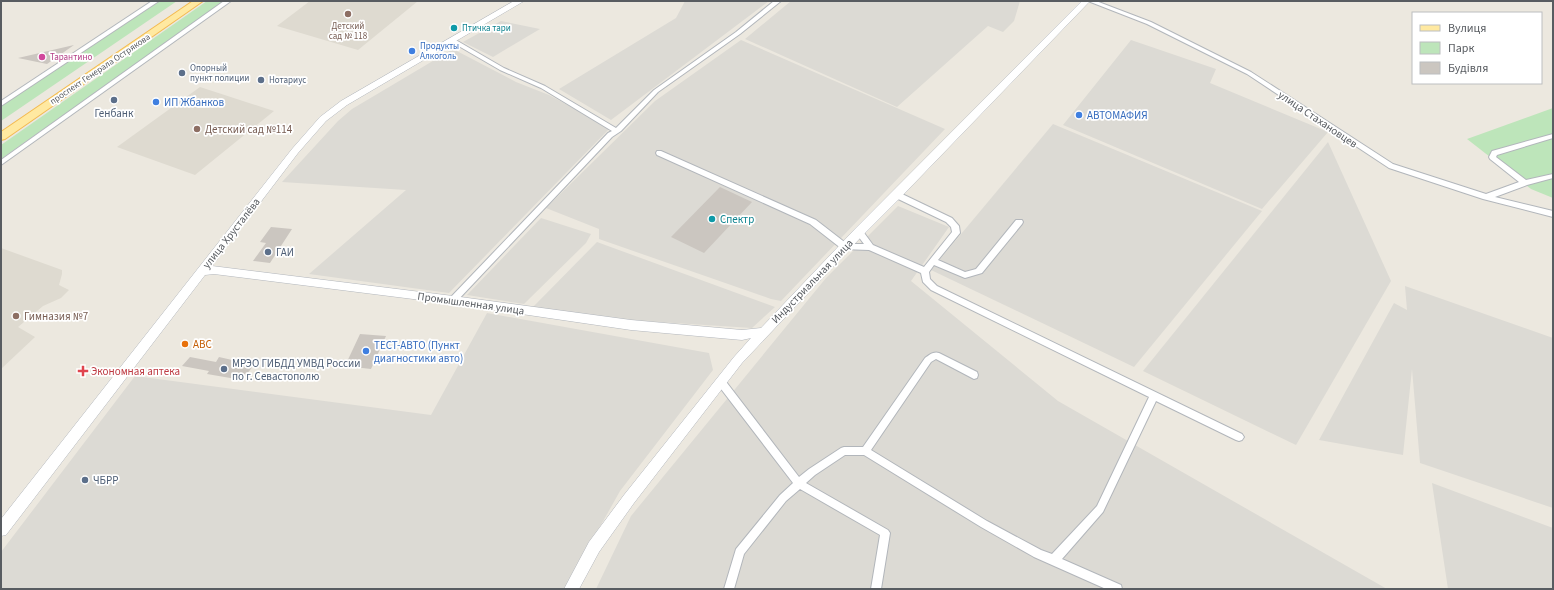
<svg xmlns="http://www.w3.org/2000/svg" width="1554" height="590" viewBox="0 0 1554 590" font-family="'Source Sans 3',sans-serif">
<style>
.industrial{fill:#dcdad4}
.education{fill:#dedad0}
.green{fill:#bde5ba}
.building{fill:#cbc6c0}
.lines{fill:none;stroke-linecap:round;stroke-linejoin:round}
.minor-casing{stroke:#b2b6bb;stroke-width:2}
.secondary-casing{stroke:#b3b7bd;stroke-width:1}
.primary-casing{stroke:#f4ba4f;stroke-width:2}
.minor{fill:#fff;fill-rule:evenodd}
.secondary{fill:#fff;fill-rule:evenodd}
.primary{fill:#ffe9a1;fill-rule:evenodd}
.education-dot{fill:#8d6e63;stroke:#fff;stroke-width:1.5}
.culture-dot{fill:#0f9aa8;stroke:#fff;stroke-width:1.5}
.shop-dot{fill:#3f7fe0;stroke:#fff;stroke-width:1.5}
.hotel-dot{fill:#d1479c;stroke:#fff;stroke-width:1.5}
.service-dot{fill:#5c6f8a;stroke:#fff;stroke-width:1.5}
.food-dot{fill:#e8710a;stroke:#fff;stroke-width:1.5}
.health-dot{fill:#e0444e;stroke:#fff;stroke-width:1.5}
.labels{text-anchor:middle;stroke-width:3.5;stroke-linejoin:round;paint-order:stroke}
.far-education-label{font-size:9px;fill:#785e54;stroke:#fff}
.far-culture-label{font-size:9px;fill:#0d838f;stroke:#fff;text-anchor:start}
.far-shop-label{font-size:9px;fill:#366cbe;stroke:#fff;text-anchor:start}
.far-hotel-label{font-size:9px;fill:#b23c85;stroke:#fff;text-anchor:start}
.far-service-label{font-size:9px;fill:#4e5e75;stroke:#fff;text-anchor:start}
.far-street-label{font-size:9px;fill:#585c61;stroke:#fff}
.shop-label{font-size:11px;fill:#366cbe;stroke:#fff;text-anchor:start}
.service-label{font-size:11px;fill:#4e5e75;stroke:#fff;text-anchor:start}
.street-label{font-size:11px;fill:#585c61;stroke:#fff}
.education-label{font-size:11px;fill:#785e54;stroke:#fff;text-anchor:start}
.culture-label{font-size:11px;fill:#0d838f;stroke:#fff;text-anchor:start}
.food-label{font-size:11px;fill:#c56008;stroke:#fff;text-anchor:start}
.health-label{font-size:11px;fill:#be3a42;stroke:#fff;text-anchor:start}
</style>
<rect width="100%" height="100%" fill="#ece8df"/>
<g class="industrial">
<path d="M685,1H769L611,120L559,89L676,18Z"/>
<path d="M791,1H1020L1014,21L1003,32L988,26L897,107L745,39Z"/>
<path d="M501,21L540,29L493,57L463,42Z"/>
<path d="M741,40L945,129L781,301L771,299L599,239V229L546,208L655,101Z"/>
<path d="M1131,40L1216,69L1210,83L1328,132L1262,209L1063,125Z"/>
<path d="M453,49L516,82L549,95L610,128L449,293L309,274L406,190L282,182L338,121L352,109Z"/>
<path d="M1053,124L1262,211L1134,367L931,270Z"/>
<path d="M1328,142L1391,281L1296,445L1143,371Z"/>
<path d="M898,206L949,227L911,281L1058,401L1387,589H596L631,516L826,278Z"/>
<path d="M541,218L591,234L586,243L524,304L467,295Z"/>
<path d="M597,242L775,307L752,328L627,320L533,307Z"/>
<path d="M1405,286L1553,338V508L1420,463L1412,369L1403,455L1319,440L1394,303L1407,310Z"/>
<path d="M487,313L709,353L713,370L620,491L565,589H1V552L135,376L431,415Z"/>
<path d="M1432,483L1553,528V589H1448Z"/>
</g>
<g class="education">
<path d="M310,1H418L358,50L277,26Z"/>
<path d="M200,87L274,111L195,175L117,147Z"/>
<path d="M1,248L62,270V274L59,285L69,290L61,298L43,306L18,327L35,337L1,369Z"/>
</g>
<g class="green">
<path d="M160,1H177L1,121V106Z"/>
<path d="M207,1H225L1,159V145Z"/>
<path d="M1553,108V198L1531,189L1467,139Z"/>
</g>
<g class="building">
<path d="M74,45L47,64L18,58Z"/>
<path d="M720,187L752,202L704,253L671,237Z"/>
<path d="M271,227L292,229L270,263L253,261L266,243L260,242Z"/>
<path d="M360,334L386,336L371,369L345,366Z"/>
<path d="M190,357L216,362L219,357L254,365L242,380L207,374L209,371L182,366Z"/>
</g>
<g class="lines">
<defs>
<g id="minor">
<path d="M152,1H159L1,106V101Z"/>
<path d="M224,1H231L1,165V160Z"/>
<path d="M774,1H781L740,34L658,92L621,131L612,137L456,302H450L449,300L450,298L608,133L612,131L541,88L500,70L450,41V39H454L504,68L545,86L616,128L654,90L736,32Z"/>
<path d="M1088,1H1096L1151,22L1251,72L1393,164L1486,194L1519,182L1490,159L1489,157L1492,151L1553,134V138L1497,155L1496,157L1526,180L1553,174V178L1527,185L1495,197L1553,211V217L1483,199L1389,168L1247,74L1147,24Z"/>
<path d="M657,151H661L816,220L847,244H864L855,232L859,229L862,230L873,245L924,267L952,232L951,227L946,222L894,197L893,195L894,193H900L952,218L959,226L960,233L938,260L965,272L976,269L1016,220H1022L1023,222L1022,224L982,273L965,278L934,265L929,272L930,279L937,286L1242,434L1244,437L1242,440L1239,441L1236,440L1156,401L1103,512L1062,559L1121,585L1122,589H1106L1034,557L981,527L864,455H845L815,475L806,483L888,530L890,533L881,589H871L880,535L800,489L786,501L744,554L734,589H724L736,549L780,495L793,483L718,385L717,382L718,379L721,378L724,379L799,477L809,469L841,448L844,447H863L925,358C929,355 934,351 939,353L977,372L978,375L977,378L974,379L936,359L931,362L871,450L987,521L1041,550L1052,554L1097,506L1149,397L931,290L923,282L921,273L869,250L842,249L810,224L657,155L656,153Z"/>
</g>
<path id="secondary" d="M514,1H524L347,105L326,121L298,153L212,266L453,296L631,320L742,330L761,328L855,229L1082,1H1090L901,197L863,235L742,363L634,503L599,552L579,589H564L589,542L624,495L734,357L751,338L742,340L631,330L453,304L214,274L205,275L6,535L1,536V519L292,149L320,117L341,101Z"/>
<path id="primary" d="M193,1H203L5,139L1,140V132Z"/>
</defs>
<use href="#minor" class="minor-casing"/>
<use href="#secondary" class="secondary-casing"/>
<use href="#primary" class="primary-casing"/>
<use href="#minor" class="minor"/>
<use href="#secondary" class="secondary"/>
<use href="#primary" class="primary"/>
</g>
<g class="education-dot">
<circle cx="348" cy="14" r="4"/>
<circle cx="197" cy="129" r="4"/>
<circle cx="16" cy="316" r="4"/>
</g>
<g class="culture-dot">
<circle cx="454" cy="28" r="4"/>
<circle cx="712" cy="219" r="4"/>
</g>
<g class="shop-dot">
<circle cx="412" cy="51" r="4"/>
<circle cx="156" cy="102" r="4"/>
<circle cx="1079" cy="115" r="4"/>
<circle cx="366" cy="351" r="4"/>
</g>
<circle class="hotel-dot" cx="42" cy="57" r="4"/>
<g class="service-dot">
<circle cx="182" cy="73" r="4"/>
<circle cx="261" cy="80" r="4"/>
<circle cx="114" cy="100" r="4"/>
<circle cx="268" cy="252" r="4"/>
<circle cx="224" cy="369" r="4"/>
<circle cx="85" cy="480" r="4"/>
</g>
<circle class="food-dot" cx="185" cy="344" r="4"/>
<path class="health-dot" d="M81 365h4v4h4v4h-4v4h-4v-4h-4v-4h4z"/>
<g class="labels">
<g class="far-education-label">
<text x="348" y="29">Детский<tspan x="348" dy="10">сад № 118</tspan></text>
</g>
<g class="far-culture-label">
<text x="462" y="31">Птичка тари</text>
</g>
<g class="far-shop-label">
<text x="420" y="49">Продукты<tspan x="420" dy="10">Алкоголь</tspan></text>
</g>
<g class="far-hotel-label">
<text x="50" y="60">Тарантино</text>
</g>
<g class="far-service-label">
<text x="190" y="71">Опорный<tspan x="190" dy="10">пункт полиции</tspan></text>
<text x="269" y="83">Нотариус</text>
</g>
<g class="far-street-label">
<text transform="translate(100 69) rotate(-34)" y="3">проспект Генерала Острякова</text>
</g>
<g class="shop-label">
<text x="164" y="106">ИП Жбанков</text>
<text x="1087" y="119">АВТОМАФИЯ</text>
<text x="374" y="349">ТЕСТ-АВТО (Пункт<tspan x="374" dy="13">диагностики авто)</tspan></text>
</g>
<g class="service-label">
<text x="114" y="117" text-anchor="middle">Генбанк</text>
<text x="276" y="256">ГАИ</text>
<text x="232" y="367">МРЭО ГИБДД УМВД России<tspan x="232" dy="13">по г. Севастополю</tspan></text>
<text x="93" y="484">ЧБРР</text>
</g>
<g class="street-label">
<text transform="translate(1318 119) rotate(34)" y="4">улица Стахановцев</text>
<text transform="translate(231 233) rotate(-52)" y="4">улица Хрусталёва</text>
<text transform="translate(812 281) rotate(-46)" y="4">Индустриальная улица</text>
<text transform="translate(471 303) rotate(8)" y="4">Промышленная улица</text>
</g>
<g class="education-label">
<text x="205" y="133">Детский сад №114</text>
<text x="24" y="320">Гимназия №7</text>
</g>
<g class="culture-label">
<text x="720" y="223">Спектр</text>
</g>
<g class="food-label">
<text x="193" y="348">АВС</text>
</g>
<g class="health-label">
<text x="91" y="375">Экономная аптека</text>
</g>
</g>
<rect width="1554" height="590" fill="none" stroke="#585c61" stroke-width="4"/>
<rect x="1412" y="12" width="130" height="72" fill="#ffffff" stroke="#bcbec0"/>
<rect x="1420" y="25" width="20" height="6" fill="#ffe9a1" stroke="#bcbec0"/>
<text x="1448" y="32" font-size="12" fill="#585c61">Вулиця</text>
<rect x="1420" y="42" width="20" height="12" fill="#bde5ba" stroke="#bcbec0"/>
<text x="1448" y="52" font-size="12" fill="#585c61">Парк</text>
<rect x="1420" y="62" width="20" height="12" fill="#cbc6c0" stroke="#bcbec0"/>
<text x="1448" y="72" font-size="12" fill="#585c61">Будівля</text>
</svg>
